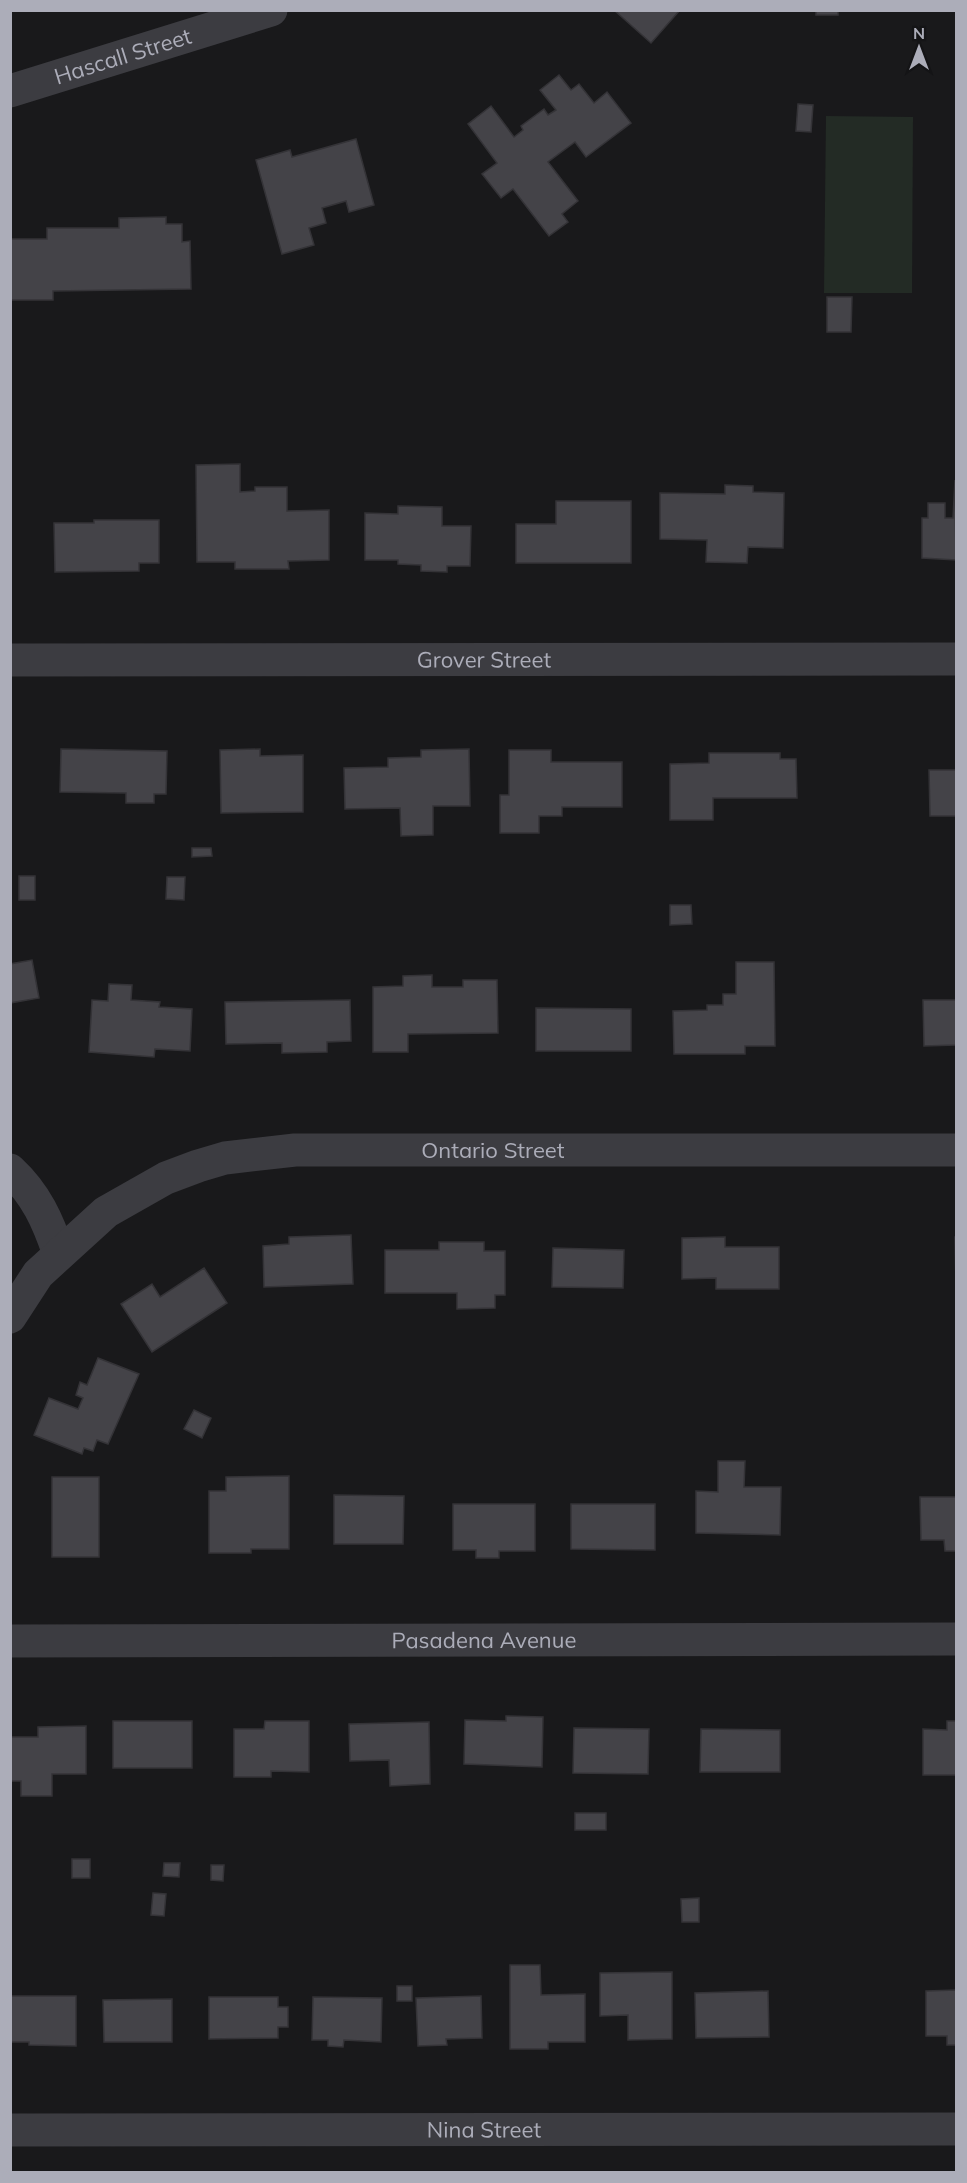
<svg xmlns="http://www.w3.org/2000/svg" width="967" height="2183" viewBox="0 0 967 2183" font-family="Mulish,sans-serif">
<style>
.green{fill:#232b25}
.building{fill:#444348;stroke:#343337;stroke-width:1.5}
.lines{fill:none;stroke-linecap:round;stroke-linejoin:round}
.minor{stroke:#3c3c41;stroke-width:33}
.labels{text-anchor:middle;stroke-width:4.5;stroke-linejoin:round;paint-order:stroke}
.street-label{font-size:22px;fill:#acadb9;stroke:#141416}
</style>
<rect width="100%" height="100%" fill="#19191b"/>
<path class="green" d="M826,116L913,117L912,293H824Z"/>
<g class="building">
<path d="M614,10H680L651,43Z"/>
<rect x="816" y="10" width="22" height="5"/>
<path d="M559,75L571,90L579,84L594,103L607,92L631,123L586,157L575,142L548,162L578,201L562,214L568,222L549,236L513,189L501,198L482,174L497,163L468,124L491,106L514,137L523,130L521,126L544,109L548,115L556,110L540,90Z"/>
<path d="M798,104L813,105L811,132L796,131Z"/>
<path d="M356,139L374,205L349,212L346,201L322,208L326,223L309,228L314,245L282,254L256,160L290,150L292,157Z"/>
<path d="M166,217V224H182V242L190,241L191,289L53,291V300H10V239H47V228H119V218Z"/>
<path d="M827,297H852L851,332H827Z"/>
<path d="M240,464V492L255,491V487H287V511L329,510V560L288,561L289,569H235V562H197L196,465Z"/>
<path d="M955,480L956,560L922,558V518H928V503H945V518H953Z"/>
<path d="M725,485L753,486V492L784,493L783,548L748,547L747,563L706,562L707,540L660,539V493L725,494Z"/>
<path d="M556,501H631V563H516V524H556Z"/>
<path d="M398,506L442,507V526H471L470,566H447V572L421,571V565L398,564V560H365V513L398,514Z"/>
<path d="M94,520H159V563H139V571L55,572L54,523H94Z"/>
<path d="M61,749L167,751L166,794H154V803H126V793L60,792Z"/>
<path d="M260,749V756L303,755V812L221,813L220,750Z"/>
<path d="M469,749L470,806H433V835L401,836L400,808L345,809L344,768L388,767V758L421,757V750Z"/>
<path d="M509,750H551V762H622V807H562V816H539V833H500V795H509Z"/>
<path d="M709,753H780V759H796L797,798H713V820H670V764L709,763Z"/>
<path d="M929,770H956V816H930Z"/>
<path d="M192,848H211L212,856L192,857Z"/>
<rect x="19" y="876" width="16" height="24"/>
<path d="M167,877H185L184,900L166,899Z"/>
<path d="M670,905H691L692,924L670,925Z"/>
<path d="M32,960L39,998L10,1003V964Z"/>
<path d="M736,962H774L775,1046H745V1054H674L673,1011L707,1010V1005H723V994H736Z"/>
<path d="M432,975V987H463V980H497L498,1033L408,1034V1052H373V987L403,986V976Z"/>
<path d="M109,984L132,985L131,1000L160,1002L159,1007L192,1009L190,1051L155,1049L154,1057L89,1052L92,1000L108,1001Z"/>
<path d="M350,1000L351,1041L327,1042V1052L282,1053V1043L226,1044L225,1002Z"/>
<path d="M923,1000H956V1045L924,1046Z"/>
<path d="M536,1008L631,1009V1051H536Z"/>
<path d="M351,1235L353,1284L264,1287L263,1246L289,1244V1237Z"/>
<path d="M725,1237V1247H779V1289H716V1278L682,1279V1238Z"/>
<path d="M955,1237H956V1286Z"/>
<path d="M439,1242H484V1251H505V1295H495V1308L457,1309V1293H385V1250H439Z"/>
<path d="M553,1248L624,1250L623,1288L552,1287Z"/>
<path d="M204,1268L227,1303L152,1352L121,1304L152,1284L160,1297Z"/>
<path d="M98,1358L139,1374L108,1444L97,1440L93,1451L84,1448L82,1454L34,1435L49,1398L78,1409L83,1398L76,1395L80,1382L87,1385Z"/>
<path d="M194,1410L211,1418L202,1438L184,1429Z"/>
<path d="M718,1461H745L744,1487H781L780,1535L696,1533V1491L718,1492Z"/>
<path d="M289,1476V1549H251V1553H209V1491H226V1477Z"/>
<rect x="52" y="1477" width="47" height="80"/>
<path d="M334,1495L404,1496L403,1544H334Z"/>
<path d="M920,1497H956V1551H945L944,1540H921Z"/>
<path d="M453,1504H535V1551H499V1558H476V1550H453Z"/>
<path d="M571,1504H655V1550L571,1549Z"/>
<path d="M506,1716L543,1717L542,1767L464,1764L465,1720L506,1721Z"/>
<rect x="113" y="1721" width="79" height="47"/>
<path d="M265,1721H309V1772L271,1771V1777H234V1729H264Z"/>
<path d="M947,1721H956V1775H923V1729L947,1730Z"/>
<path d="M429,1722L430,1784L390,1786L389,1760L350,1761L349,1724Z"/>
<path d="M86,1726V1774H52V1796H21V1781H10V1737H38V1727Z"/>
<path d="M574,1728L649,1729L648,1774L573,1773Z"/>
<path d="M701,1729L780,1730V1772H700Z"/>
<rect x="575" y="1813" width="31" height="17"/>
<rect x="72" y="1859" width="18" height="19"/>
<path d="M164,1863H180L179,1877L163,1876Z"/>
<path d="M211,1865H224L223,1881L211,1880Z"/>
<path d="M153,1893L166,1894L164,1916L151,1915Z"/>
<path d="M699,1898V1922H682L681,1899Z"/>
<path d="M510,1965H540L541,1995L585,1994V2042H548V2049H510Z"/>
<path d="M672,1972V2039L628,2040V2015L600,2016V1973Z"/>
<rect x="397" y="1986" width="15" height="15"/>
<path d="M956,1990V2045H947V2036H926V1991Z"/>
<path d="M768,1991L769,2037L696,2038L695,1993Z"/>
<path d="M10,1996H76V2046L29,2045V2042H10Z"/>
<path d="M481,1996L482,2038L446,2039L447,2045L418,2046L416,1998Z"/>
<path d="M209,1997H278V2007H288V2027H278V2038L209,2039Z"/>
<path d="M313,1997L382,1998L381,2042L344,2040L343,2047L328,2046V2040H312Z"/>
<path d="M172,1999V2042H104L103,2000Z"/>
</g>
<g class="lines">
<g class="minor">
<path id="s1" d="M10,91L271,10"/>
<path id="s2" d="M10,660L956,659"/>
<path d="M10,1170C36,1194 48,1221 59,1254"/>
<path id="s3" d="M10,1317L38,1274L106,1212L166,1178L198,1166L225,1158L295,1150H956"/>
<path id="s4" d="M10,1641L956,1639"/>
<path id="s5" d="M10,2130L956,2129"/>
</g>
</g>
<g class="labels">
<g class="street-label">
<text dy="8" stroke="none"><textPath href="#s1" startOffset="118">Hascall Street</textPath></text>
<text dy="8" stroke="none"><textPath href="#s2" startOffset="474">Grover Street</textPath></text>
<text dy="8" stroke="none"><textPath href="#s3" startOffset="543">Ontario Street</textPath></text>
<text dy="8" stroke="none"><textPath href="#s4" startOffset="474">Pasadena Avenue</textPath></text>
<text dy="8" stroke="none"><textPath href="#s5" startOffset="474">Nina Street</textPath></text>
</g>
</g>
<rect width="967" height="2183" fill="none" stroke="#acadb9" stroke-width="24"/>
<g transform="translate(919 48)" stroke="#141416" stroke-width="4.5" paint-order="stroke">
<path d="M0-4.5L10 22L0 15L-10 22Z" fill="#acadb9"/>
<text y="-9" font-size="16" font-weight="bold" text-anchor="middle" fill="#acadb9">N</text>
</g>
</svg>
